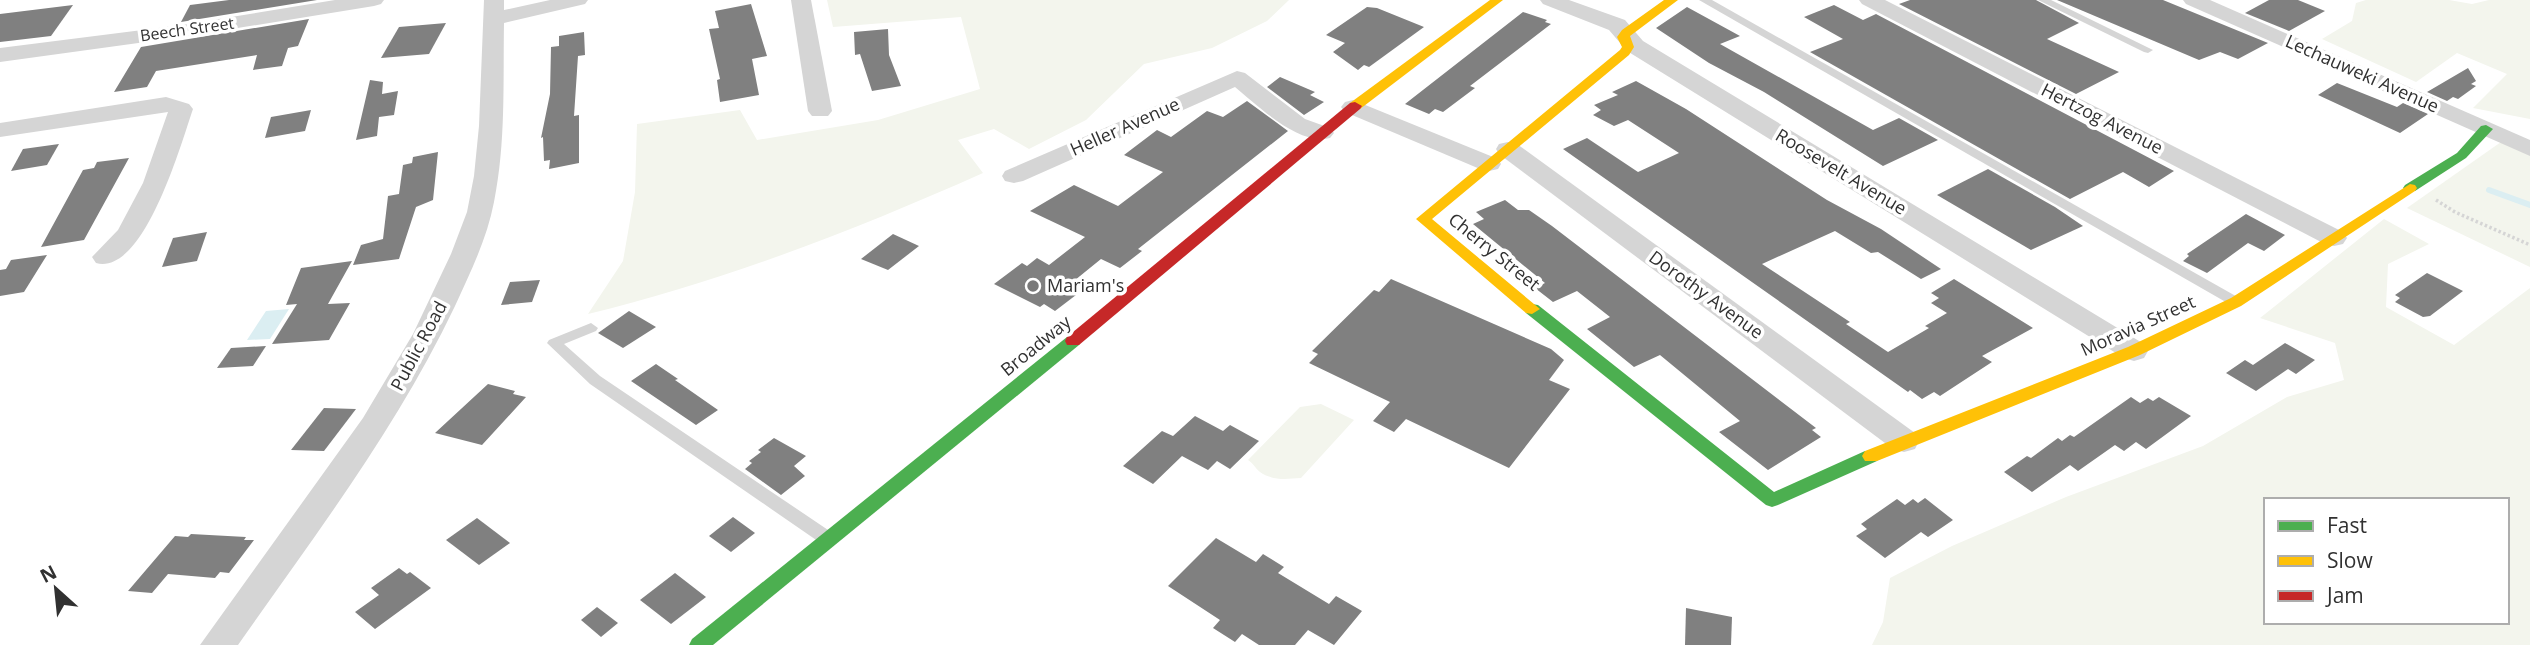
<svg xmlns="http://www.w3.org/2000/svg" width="2530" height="645" viewBox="0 0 2530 645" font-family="'Open Sans',sans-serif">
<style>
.green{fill:#f3f5ed;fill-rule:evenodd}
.water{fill:#dbeef2}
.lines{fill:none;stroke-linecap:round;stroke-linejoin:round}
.stream{stroke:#dbeef2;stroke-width:6}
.building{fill:#808080}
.path{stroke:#d5d5d5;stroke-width:3.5;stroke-dasharray:2.5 2.5;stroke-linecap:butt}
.lane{fill:#d5d5d5;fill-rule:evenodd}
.street{fill:#d5d5d5;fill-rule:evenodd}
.fast{fill:#4caf50;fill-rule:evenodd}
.slow{fill:#ffc107;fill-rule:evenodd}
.jam{fill:#c62828;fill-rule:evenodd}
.poi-dot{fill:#797979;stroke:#fff;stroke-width:2.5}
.labels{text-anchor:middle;stroke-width:7;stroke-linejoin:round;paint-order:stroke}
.far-street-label{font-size:16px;fill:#313131;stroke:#fff}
.street-label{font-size:18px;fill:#313131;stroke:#fff}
.poi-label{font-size:18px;fill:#313131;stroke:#fff;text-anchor:start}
</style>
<rect width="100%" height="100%" fill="#fff"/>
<g class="green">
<path d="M827,0H1289L1267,21L1212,48L1144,64L1086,120L1029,149L994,129L958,140L983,173C855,230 724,281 588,314L623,261L635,192L637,124L740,110L757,140L878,120L980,89L961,17L833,27Z"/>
<path d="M2366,0H2449L2472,4L2489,0H2530V119L2473,108L2507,74L2457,53L2416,82L2322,39L2352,21L2356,3Z"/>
<path d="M2511,135L2530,144V267L2407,208Z"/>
<path d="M2384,219L2429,244L2388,264L2386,307L2454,345L2530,288V645H1872L1883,622L1890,578L1952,546L2066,497L2203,446L2287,397L2344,380L2335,343L2260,318ZM2266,500H2507V622H2266Z"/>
<path d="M1321,404L1354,420L1301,478C1286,479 1273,481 1260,472C1255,468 1254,464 1248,460L1300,407Z"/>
</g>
<path class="water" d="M289,309L270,339L247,340L266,311Z"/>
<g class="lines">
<path class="stream" d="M2489,190L2530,205"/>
</g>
<g class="building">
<path d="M229,0H317L181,22L190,5Z"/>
<path d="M1910,0H2036L2079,23L2047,39L2119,72L2076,94L1899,4Z"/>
<path d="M2057,0H2163L2268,43L2238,59L2220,52L2199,60Z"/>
<path d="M2269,0H2298L2325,11L2289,31L2245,13Z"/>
<path d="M751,4L767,56L752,59L759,95L720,102L717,80L720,79L709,29L719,28L715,11Z"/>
<path d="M73,5L51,36L0,42V14Z"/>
<path d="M1834,5L1863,20L1876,14L2174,171L2149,187L2123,172L2070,199L1810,52L1843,39L1804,17Z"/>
<path d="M1367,7L1377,8L1424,27L1369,67L1364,65L1358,70L1333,52L1345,43L1326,35Z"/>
<path d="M1687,7L1740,36L1720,44L1873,130L1899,118L1938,140L1883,166L1764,92L1709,63L1656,28Z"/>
<path d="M1523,12L1547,20L1545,22L1551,24L1470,86L1475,88L1443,112L1435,109L1429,114L1405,104Z"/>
<path d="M309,19L298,46L288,48L282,66L253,70L257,55L156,71L147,87L114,92L141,47Z"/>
<path d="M446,23L429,54L381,58L399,27Z"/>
<path d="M888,29L889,55L901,86L872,91L860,54L855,55L854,32Z"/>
<path d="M584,32L585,55L578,56L574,116L579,115V163L549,169L550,160L544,161L543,137L541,138L550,94L551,47L559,46V36Z"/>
<path d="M2468,68L2476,81L2471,84L2476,86L2458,99L2453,97L2447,101L2427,92Z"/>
<path d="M1280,77L1315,92L1310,95L1324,102L1304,115L1267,87Z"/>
<path d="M370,80L383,82L382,94L398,91L394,115L379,117L377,136L356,140Z"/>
<path d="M1636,81L1686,109L1827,200L1881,229L1941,269L1921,279L1878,252L1871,253L1835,231L1762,264L1850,322L1846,324L1888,352L1929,328L1925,326L1947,313L1931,303L1939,298L1931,293L1954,279L2033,328L1982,356L1992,362L1940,396L1934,392L1922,399L1910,390L1908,392L1563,149L1587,138L1638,172L1679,153L1628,120L1614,126L1593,115L1601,110L1594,105L1618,95L1612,92Z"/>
<path d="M2337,83L2397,107L2403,103L2428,114L2400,133L2318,95Z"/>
<path d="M1247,101L1288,131L1138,249L1142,251L1120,268L1101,259L1064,289L1076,295L1055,311L1044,304L1040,307L994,284L1022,263L1027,266L1037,258L1049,265L1085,237L1030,211L1074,185L1118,206L1163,172L1124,155L1157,130L1171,137L1207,111L1223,117Z"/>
<path d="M311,110L305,131L265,138L271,117Z"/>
<path d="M59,144L47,165L11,171L23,149Z"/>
<path d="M438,152L433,200L416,207L399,259L353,265L361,245L383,239L388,196L399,194L403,165L412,163L413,157Z"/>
<path d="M129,158L84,240L41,247L83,170L94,168L97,162Z"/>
<path d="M1988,169L2055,207L2083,226L2031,250L1937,195Z"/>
<path d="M1505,200L1518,210H1529L1552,226L1816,428L1812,430L1821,437L1768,470L1719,432L1740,421L1660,355L1634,367L1587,329L1610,317L1577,291L1553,302L1535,288L1545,283L1473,224L1484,219L1476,212Z"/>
<path d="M2246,214L2285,235L2264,251L2248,243L2207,273L2183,261L2189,256L2187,254Z"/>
<path d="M207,232L197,261L162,267L173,238Z"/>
<path d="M893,234L919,246L888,270L861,259Z"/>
<path d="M47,255L24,292L0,296V270L6,269L11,260Z"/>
<path d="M352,261L328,304L350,303L329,340L272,344L297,304L286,305L301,268Z"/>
<path d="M2427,273L2463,291L2430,316L2423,317L2395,302L2400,298L2395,295Z"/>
<path d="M1391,279L1551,349L1564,360L1549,380L1570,389L1509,468L1406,419L1394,432L1373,421L1390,402L1309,363L1318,354L1312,351L1374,290L1379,292Z"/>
<path d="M540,280L532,302L501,305L510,282Z"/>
<path d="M629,311L656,327L623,348L598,333Z"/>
<path d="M2285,343L2315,360L2296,374L2288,369L2256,391L2226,373L2245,360L2253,365Z"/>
<path d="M266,346L253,366L217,368L231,348Z"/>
<path d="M656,364L678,379L675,380L718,410L696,425L631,381Z"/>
<path d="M488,384L515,391L513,394L526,397L482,445L435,433Z"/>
<path d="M2131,397L2140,403L2148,398L2153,401L2159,397L2191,416L2146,449L2136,442L2124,451L2115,445L2078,471L2070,465L2032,492L2004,472L2027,456L2031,458L2058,438L2062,441L2070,435L2074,437Z"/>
<path d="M324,408L356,409L324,451L291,450Z"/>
<path d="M1195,416L1223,431L1230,425L1259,441L1230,469L1217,461L1208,470L1182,456L1153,484L1123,466L1162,431L1173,436Z"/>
<path d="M774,438L806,456L794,466L805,476L781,495L745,469L752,463L749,461L761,452L758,450Z"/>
<path d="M1925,498L1953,520L1928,537L1921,532L1885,558L1856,536L1867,529L1861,524L1897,499L1905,505L1913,499L1918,503Z"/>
<path d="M733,517L755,533L731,552L709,536Z"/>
<path d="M477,518L510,543L479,565L446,540Z"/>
<path d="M191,534L246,537L244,540H254L229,573L220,572L215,578L168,574L152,593L128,591L175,536L188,537Z"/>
<path d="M1216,538L1256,562L1263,554L1284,567L1278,573L1329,604L1336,596L1362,611L1334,645L1308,630L1295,645H1259L1242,634L1235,642L1213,628L1220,620L1168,586Z"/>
<path d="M399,568L407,574L410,572L431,588L375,629L355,612L379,595L371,588Z"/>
<path d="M675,573L706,597L671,624L640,600Z"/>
<path d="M597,607L618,623L601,637L581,620Z"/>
<path d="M1686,608L1732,617L1731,645H1685Z"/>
</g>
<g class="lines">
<path class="path" d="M2436,200L2455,212L2530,245"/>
<g class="lane">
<path d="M1699,0H1712L2241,299L2243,302L2236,307L2231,305Z"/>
<path d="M2038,0H2051L2153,50L2148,53L2144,52Z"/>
<path d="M591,323L598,328L596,331L564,344L600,376L834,534L836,539L834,544L828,545L822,544L590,384L547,343L549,340Z"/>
</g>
<g class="street">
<path d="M335,0H384L381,4L374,6L182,37L0,62V48L182,25Z"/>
<path d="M484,0H504V10L550,0H588L585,4L504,23C503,83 506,143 494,202C487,239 470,273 455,306C397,428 315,535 238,645H200L363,418L413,334L451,254L467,212L474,176L479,126Z"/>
<path d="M791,0H811L832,111L828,116H812L808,111Z"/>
<path d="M1540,0H1569L1625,20L1643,41L2144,344L2148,351L2144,358L2134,361L2124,358L1627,51L1609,30L1543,4Z"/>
<path d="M1859,0H1885L2343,232L2347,238L2343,244L2334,246L2325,244L1862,4Z"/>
<path d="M2183,0H2210L2530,140V156L2186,4Z"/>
<path d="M1237,71L1245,73L1305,119L1330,128L1334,133L1330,138C1299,146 1258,106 1235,87L1023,181L1014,183L1005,181L1002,176L1005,171Z"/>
<path d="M166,97L189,104L193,109C181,144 144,276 96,263L92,257L118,230L143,183L168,112L0,137V123Z"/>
<path d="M1353,100L1498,159L1501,164L1498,169L1489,171L1480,169L1345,112L1341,107L1345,102Z"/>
<path d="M1508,142L1517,144L1915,433L1919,441L1915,449L1904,452L1893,449L1499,154L1496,149L1499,144Z"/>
</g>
<g class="fast">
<path d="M2486,125L2493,129L2466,158L2415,191H2405L2403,188L2405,185L2457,153L2481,126Z"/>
<path d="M1532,304L1538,305L1774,492L1865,451H1877L1880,456L1877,461L1778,505L1772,507L1766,505L1526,313L1524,309Z"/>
<path d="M1073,336L1081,341L1079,345L713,645H689L692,639L1067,337Z"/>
</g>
<g class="slow">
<path d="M1490,0H1503L1360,109H1350V103Z"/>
<path d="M1664,0H1678L1630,36L1634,47L1629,55L1432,219L1540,309L1532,314L1526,313L1416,219L1620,50L1622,47L1617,37L1622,30Z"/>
<path d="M2410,184L2415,185L2417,188L2415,191L2241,306L2140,355L1877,461H1865L1862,456L1865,451L2128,347L2231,298Z"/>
</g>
<path class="jam" d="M1355,102L1362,106L1360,109L1079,345H1067L1065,341L1067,337L1350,103Z"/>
</g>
<circle class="poi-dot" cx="1033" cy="286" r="7"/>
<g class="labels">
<g class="far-street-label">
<text transform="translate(187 29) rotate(-8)" y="6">Beech Street</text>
</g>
<g class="street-label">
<text transform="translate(2362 74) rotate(24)" y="6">Lechauweki Avenue</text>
<text transform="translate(2102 119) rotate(27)" y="6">Hertzog Avenue</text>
<text transform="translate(1125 127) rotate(-24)" y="6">Heller Avenue</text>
<text transform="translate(1841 172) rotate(31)" y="6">Roosevelt Avenue</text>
<text transform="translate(1494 252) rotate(39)" y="6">Cherry Street</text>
<text transform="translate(1706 295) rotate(36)" y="6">Dorothy Avenue</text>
<text transform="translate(2138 326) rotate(-24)" y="6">Moravia Street</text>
<text transform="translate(419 346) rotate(-62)" y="6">Public Road</text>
<text transform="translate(1036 346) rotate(-39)" y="6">Broadway</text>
</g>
<g class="poi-label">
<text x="1047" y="292">Mariam's</text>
</g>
</g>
<rect x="2264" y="498" width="245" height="126" fill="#ffffff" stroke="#adadad" stroke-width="2"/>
<rect x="2278" y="521" width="35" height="10" fill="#4caf50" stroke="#adadad" stroke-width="2"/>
<text x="2327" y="533" font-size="21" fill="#313131">Fast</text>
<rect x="2278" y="556" width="35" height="10" fill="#ffc107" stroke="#adadad" stroke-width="2"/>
<text x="2327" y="568" font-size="21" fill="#313131">Slow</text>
<rect x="2278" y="591" width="35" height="10" fill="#c62828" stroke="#adadad" stroke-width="2"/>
<text x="2327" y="603" font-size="21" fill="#313131">Jam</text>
<g transform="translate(56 589) rotate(333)" stroke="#ffffff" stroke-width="5" paint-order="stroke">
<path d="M0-5L12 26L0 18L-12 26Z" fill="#313131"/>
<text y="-10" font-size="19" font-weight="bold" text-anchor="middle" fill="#313131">N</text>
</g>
</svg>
